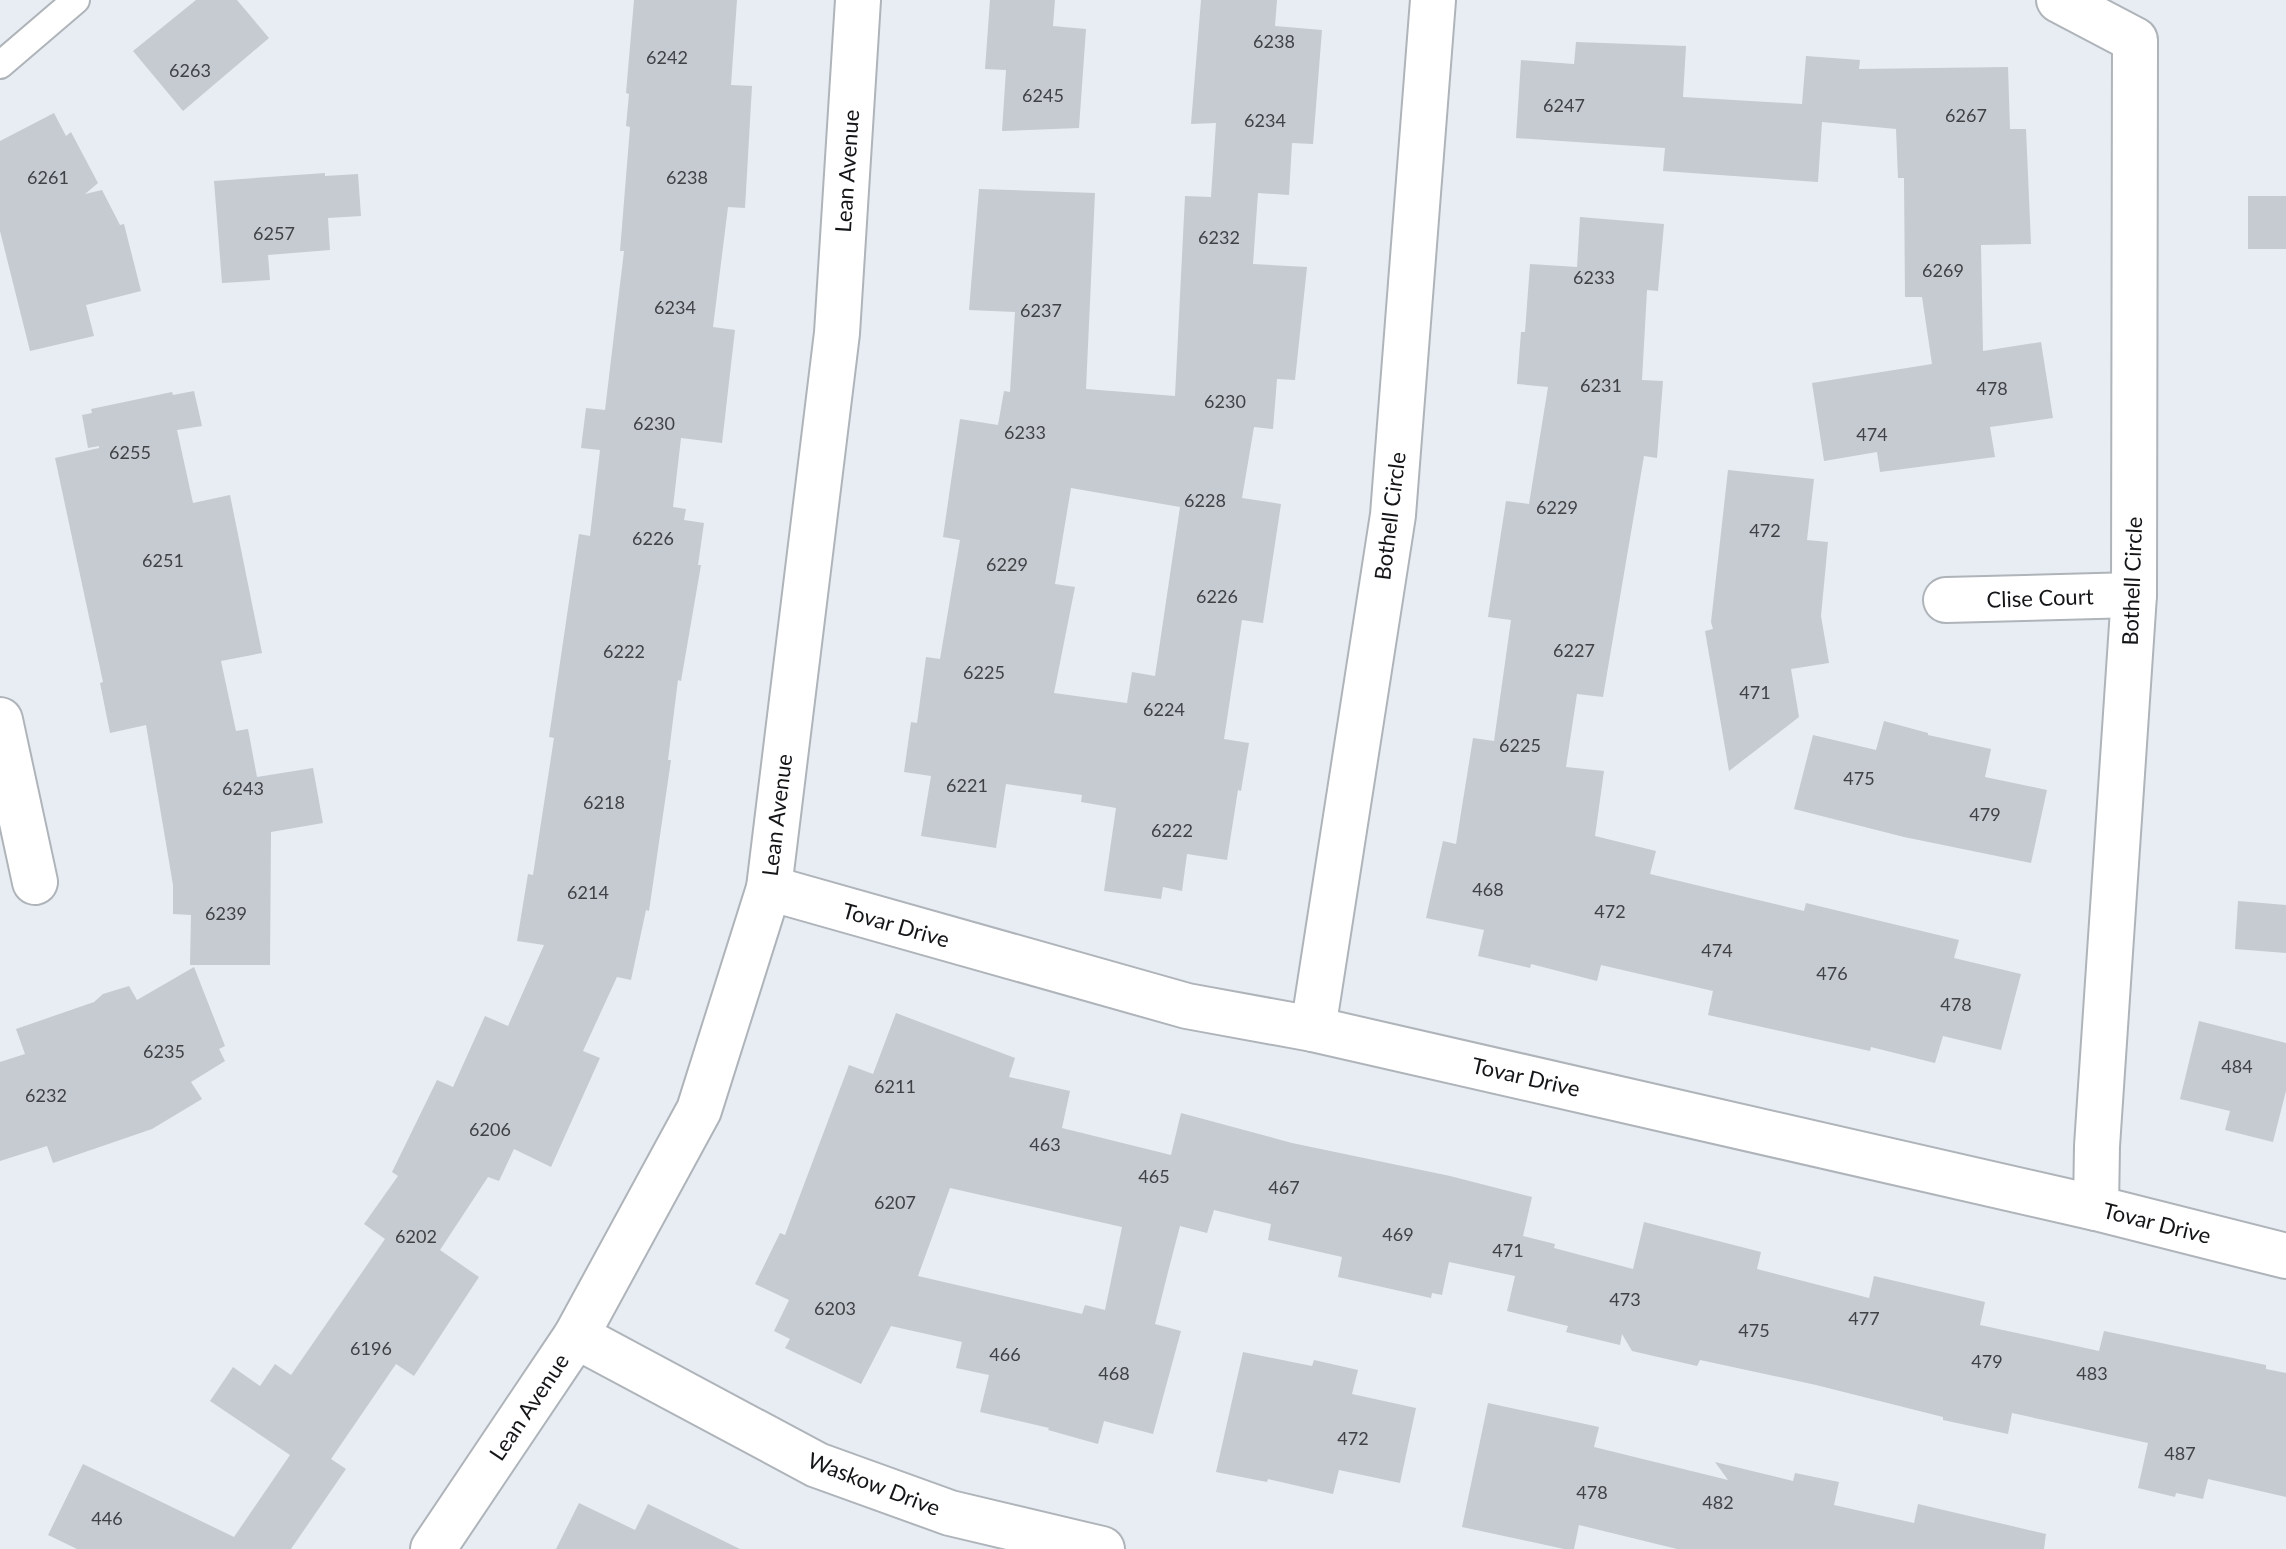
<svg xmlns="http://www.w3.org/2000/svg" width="2286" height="1549" viewBox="0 0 2286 1549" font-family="Lato,sans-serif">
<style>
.building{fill:#c5cbd1;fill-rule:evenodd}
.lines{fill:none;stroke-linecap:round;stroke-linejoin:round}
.lane-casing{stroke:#aeb4b9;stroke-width:30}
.street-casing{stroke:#aeb4b9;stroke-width:48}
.secondary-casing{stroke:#aeb4b9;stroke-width:48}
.lane{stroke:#fff;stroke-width:26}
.street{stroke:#fff;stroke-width:44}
.secondary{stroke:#fff;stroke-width:44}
.labels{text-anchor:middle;stroke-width:7;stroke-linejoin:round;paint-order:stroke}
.number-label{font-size:18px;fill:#404246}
.street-label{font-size:22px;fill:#131517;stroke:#fff}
</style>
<rect width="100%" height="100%" fill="#e7edf3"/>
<g class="building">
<path d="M196,0H237L269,38L183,111L133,51Z"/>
<path d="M634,0H737L731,85L752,86L745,208L728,207L713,327L735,330L722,443L681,438L673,507L686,509L684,520L704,523L698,565H701L681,681L678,680L668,760H671L649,911L646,910L631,980L617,977L583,1051L600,1058L551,1167L514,1149L499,1181L488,1177L440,1250L479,1277L414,1376L396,1364L331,1459L346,1469L291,1549H77L48,1535L83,1464L234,1537L290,1455L210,1401L233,1367L260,1386L275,1364L291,1375L385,1239L364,1224L398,1176L392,1172L437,1080L453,1087L485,1016L508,1026L544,945L517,941L528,874L533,875L554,738L549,737L579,534L590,536L600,450L581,448L586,408L605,410L624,251H620L630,127L626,126L629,94L626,93Z"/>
<path d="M990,0H1055L1053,26L1086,29L1079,128L1002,131L1006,70L985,69Z"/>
<path d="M1201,0H1277L1275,26L1322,30L1313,144L1292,143L1289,195L1258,193L1253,264L1307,267L1295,380L1277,379L1273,429L1254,427L1242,498L1281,504L1263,623L1242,620L1224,739L1249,743L1241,791L1238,790L1227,860L1187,854L1182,891L1163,887L1161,899L1104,891L1116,808L1081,802L1082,795L1006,784L996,848L921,836L931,776L904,772L911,722L917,723L926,657L940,659L960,540L943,537L960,419L998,425L1004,391L1010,392L1015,312L969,310L979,189L1095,193L1086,389L1175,396L1185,196L1211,197L1216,123L1191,124ZM1071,488L1180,507L1155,676L1132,672L1127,703L1054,693L1075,587L1055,584Z"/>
<path d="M1576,42L1686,46L1683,97L1802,104L1806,56L1860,60L1859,69L2008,67L2010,129H2026L2031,244L1981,245L1983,351L2041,342L2053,418L1990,427L1995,457L1880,472L1877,452L1824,461L1812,383L1932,364L1922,297H1905L1904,178H1898L1896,129L1822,122L1818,182L1663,171L1665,148L1516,138L1521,60L1574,64Z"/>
<path d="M54,113L66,136L71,132L98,183L85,194L102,190L120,225L124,224L141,291L86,305L94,336L30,351L0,231V141Z"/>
<path d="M325,173V176L358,174L361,216L328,218L330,250L268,255L270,280L222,283L214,181Z"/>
<rect x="2248" y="196" width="38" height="53"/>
<path d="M1580,217L1664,224L1658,291L1647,290L1642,380L1663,381L1657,458L1644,456L1603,697L1577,694L1566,767L1604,771L1595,836L1656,851L1650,874L1804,911L1806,903L1959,940L1954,958L2021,974L2001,1050L1943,1036L1935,1063L1871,1047L1870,1051L1708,1015L1713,991L1601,965L1597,981L1531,964L1530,968L1478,956L1484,930L1426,918L1443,841L1456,844L1473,738L1494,741L1511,620L1488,617L1506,501L1529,504L1548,387L1517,384L1521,332H1525L1530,264L1577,267Z"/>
<path d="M194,391L202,426L177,430L193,503L230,495L262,653L221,661L236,731L248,729L257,777L313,768L323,823L271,832L270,965H190L191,915L173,914V885L146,725L110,733L100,683L103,682L55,458L99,448V446L88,448L82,415L92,413L91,409L172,392L173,395Z"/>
<path d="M1728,470L1814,479L1807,540L1828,542L1821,616L1829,663L1791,669L1799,717L1729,771L1705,631L1713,629L1711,622Z"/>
<path d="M1884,721L1928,733V735L1991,749L1985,777L2047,790L2031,863L1904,837L1794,809L1813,735L1876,750Z"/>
<path d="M2238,901L2286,905V953L2235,949Z"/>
<path d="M194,967L225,1046L219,1049L225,1061L191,1082L202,1099L152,1129L53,1163L47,1146L0,1161V1062L25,1054L16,1029L94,1002L103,994L129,986L137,1000Z"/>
<path d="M896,1013L1015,1058L1009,1077L1070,1091L1062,1128L1171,1155L1181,1113L1292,1143L1450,1176L1532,1197L1523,1236L1555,1244L1554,1248L1633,1269L1644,1222L1761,1252L1757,1269L1869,1298L1874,1276L1985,1302L1980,1325L2099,1351L2104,1331L2266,1365V1369L2286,1373V1497L2208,1479L2203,1499L2176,1493L2175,1497L2138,1488L2148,1443L2012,1413L2008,1434L1943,1420V1417L1816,1385L1700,1360L1697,1366L1632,1351L1622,1334L1620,1345L1566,1332L1568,1326L1507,1311L1515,1276L1449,1262L1442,1295L1432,1293L1431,1298L1338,1277L1342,1257L1268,1240L1271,1224L1214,1210L1207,1233L1180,1226L1168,1272L1155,1324L1181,1331L1153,1434L1104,1421L1098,1444L1048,1430L1049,1428L980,1412L989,1375L956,1368L962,1342L891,1326L861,1384L785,1348L790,1339L774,1331L789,1300L755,1284L780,1233L785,1235L849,1065L873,1074ZM950,1188L1122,1227L1105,1310L1085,1305L1082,1314L918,1276Z"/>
<path d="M2199,1021L2286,1043V1091L2273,1142L2225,1130L2230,1111L2180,1099Z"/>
<path d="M1243,1352L1312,1366L1314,1360L1358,1370L1352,1394L1416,1408L1400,1483L1339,1470L1333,1494L1268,1479L1267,1482L1216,1472Z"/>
<path d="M1488,1403L1599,1427L1594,1447L1728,1480L1715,1462L1793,1481L1795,1473L1839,1482L1834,1505L1914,1523L1918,1504L2046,1534L2044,1549H1677L1579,1525L1574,1549H1564L1462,1527Z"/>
<path d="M579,1503L635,1530L648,1504L740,1549H556Z"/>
</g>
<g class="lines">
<defs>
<path id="lane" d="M0,65L76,0"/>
<g id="street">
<path d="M2059,0L2135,40L2134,595L2097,1146L2096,1208"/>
<path d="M1946,600L2134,595"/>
<path d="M0,720L35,882"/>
<path d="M769,888L1187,1006L1313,1029L2096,1208L2286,1256"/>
<path d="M1313,1029L1393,515L1433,0"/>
<path d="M576,1336L817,1465L950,1513L1102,1549"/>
</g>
<path id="secondary" d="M433,1549L576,1336L699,1110L769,888L837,333L858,0"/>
</defs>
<use href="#lane" class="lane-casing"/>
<use href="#street" class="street-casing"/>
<use href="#secondary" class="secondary-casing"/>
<use href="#lane" class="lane"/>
<use href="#street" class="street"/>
<use href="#secondary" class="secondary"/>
</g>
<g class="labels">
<g class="number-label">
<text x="1274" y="48">6238</text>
<text x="667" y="64">6242</text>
<text x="190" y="77">6263</text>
<text x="1043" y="102">6245</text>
<text x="1564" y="112">6247</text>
<text x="1966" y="122">6267</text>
<text x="1265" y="127">6234</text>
<text x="48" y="184">6261</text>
<text x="687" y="184">6238</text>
<text x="274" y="240">6257</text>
<text x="1219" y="244">6232</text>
<text x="1943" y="277">6269</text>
<text x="1594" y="284">6233</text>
<text x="675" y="314">6234</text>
<text x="1041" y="317">6237</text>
<text x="1601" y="392">6231</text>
<text x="1992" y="395">478</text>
<text x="1225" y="408">6230</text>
<text x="654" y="430">6230</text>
<text x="1025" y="439">6233</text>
<text x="1872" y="441">474</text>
<text x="130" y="459">6255</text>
<text x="1205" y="507">6228</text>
<text x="1557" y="514">6229</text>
<text x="1765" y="537">472</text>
<text x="653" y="545">6226</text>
<text x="163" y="567">6251</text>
<text x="1007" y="571">6229</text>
<text x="1217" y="603">6226</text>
<text x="1574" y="657">6227</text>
<text x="624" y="658">6222</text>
<text x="984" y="679">6225</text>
<text x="1755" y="699">471</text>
<text x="1164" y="716">6224</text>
<text x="1520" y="752">6225</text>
<text x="1859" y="785">475</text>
<text x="967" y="792">6221</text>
<text x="243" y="795">6243</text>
<text x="604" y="809">6218</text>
<text x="1985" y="821">479</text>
<text x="1172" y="837">6222</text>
<text x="1488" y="896">468</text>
<text x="588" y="899">6214</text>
<text x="1610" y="918">472</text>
<text x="226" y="920">6239</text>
<text x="1717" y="957">474</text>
<text x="1832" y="980">476</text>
<text x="1956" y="1011">478</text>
<text x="164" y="1058">6235</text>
<text x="2237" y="1073">484</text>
<text x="895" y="1093">6211</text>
<text x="46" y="1102">6232</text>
<text x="490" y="1136">6206</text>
<text x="1045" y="1151">463</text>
<text x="1154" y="1183">465</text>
<text x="1284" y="1194">467</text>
<text x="895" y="1209">6207</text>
<text x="1398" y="1241">469</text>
<text x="416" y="1243">6202</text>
<text x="1508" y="1257">471</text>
<text x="1625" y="1306">473</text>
<text x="835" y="1315">6203</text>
<text x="1864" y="1325">477</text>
<text x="1754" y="1337">475</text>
<text x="371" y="1355">6196</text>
<text x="1005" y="1361">466</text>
<text x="1987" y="1368">479</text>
<text x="1114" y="1380">468</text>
<text x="2092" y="1380">483</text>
<text x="1353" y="1445">472</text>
<text x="2180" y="1460">487</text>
<text x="1592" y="1499">478</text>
<text x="1718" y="1509">482</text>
<text x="107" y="1525">446</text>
</g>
<g class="street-label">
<text transform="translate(847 171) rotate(-86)" y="8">Lean Avenue</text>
<text transform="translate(1390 516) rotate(-83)" y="8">Bothell Circle</text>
<text transform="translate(2132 581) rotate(-88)" y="8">Bothell Circle</text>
<text transform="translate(2040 598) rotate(-2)" y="8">Clise Court</text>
<text transform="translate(777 815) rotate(-83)" y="8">Lean Avenue</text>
<text transform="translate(896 925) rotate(16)" y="8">Tovar Drive</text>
<text transform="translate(1526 1077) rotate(13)" y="8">Tovar Drive</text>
<text transform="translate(2157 1223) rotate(14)" y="8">Tovar Drive</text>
<text transform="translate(529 1407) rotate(-56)" y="8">Lean Avenue</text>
<text transform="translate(874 1484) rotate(21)" y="8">Waskow Drive</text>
</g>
</g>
</svg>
